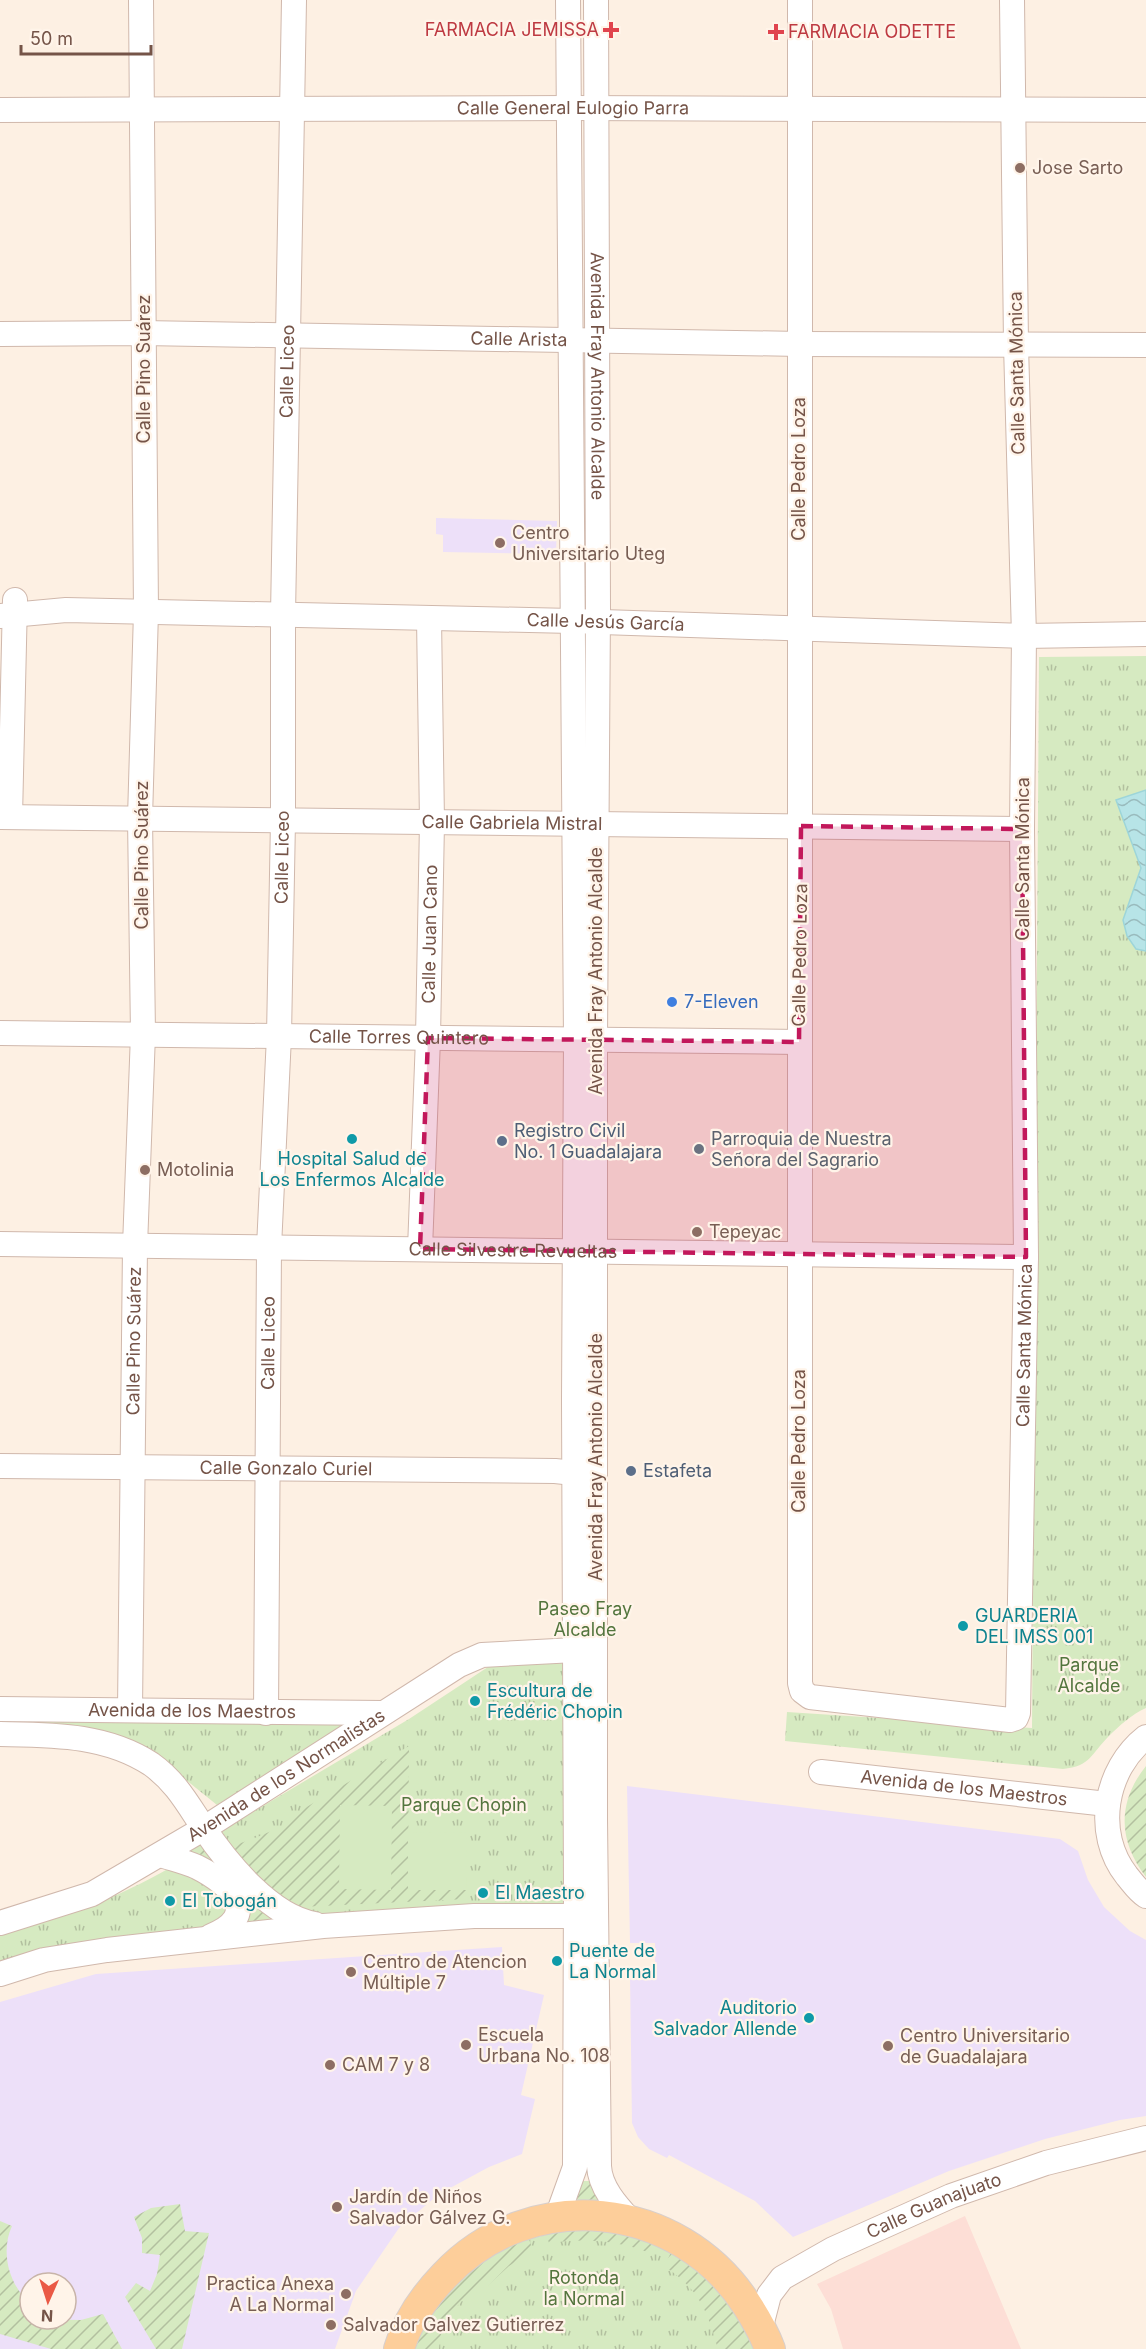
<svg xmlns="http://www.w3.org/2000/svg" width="1146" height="2349" viewBox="0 0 1146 2349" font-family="Inter,sans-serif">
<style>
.commercial{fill:#fdded6}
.education{fill:#ede0f9;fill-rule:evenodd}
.grass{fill:url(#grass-tufts)}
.garden{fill:url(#garden-furrows)}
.pitch{fill:#d6eac1}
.water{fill:url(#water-waves);stroke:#9dd5d9;stroke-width:1.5}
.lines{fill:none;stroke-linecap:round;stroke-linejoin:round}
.minor-casing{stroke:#d0b8ac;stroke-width:26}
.major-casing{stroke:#d8cfcc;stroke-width:32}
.minor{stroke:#fff;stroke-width:24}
.major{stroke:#fdce9a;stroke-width:30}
.marked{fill:#c2185b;fill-opacity:0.2;stroke:#c2185b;stroke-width:4.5;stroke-dasharray:12 8;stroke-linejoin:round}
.health-dot{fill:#e0444e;stroke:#fff4e9;stroke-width:2}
.education-dot{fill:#8d6e63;stroke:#fff4e9;stroke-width:2}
.shop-dot{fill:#3f7fe0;stroke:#fff4e9;stroke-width:2}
.culture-dot{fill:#0f9aa8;stroke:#fff4e9;stroke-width:2}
.service-dot{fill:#5c6f8a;stroke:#fff4e9;stroke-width:2}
.worship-dot{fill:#6b7280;stroke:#fff4e9;stroke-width:2}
.labels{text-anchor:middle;stroke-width:4.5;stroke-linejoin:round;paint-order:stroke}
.health-label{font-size:18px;fill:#be3a42;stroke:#fff4e9;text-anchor:end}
.street-label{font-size:18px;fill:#755448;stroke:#fff4e9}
.education-label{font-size:18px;fill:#785e54;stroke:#fff4e9;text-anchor:start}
.shop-label{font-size:18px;fill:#366cbe;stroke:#fff4e9;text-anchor:start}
.service-label{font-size:18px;fill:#4e5e75;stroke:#fff4e9;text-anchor:start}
.worship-label{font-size:18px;fill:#5b616d;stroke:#fff4e9;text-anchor:start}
.culture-label{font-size:18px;fill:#0d838f;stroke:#fff4e9;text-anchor:start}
.park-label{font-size:18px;fill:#53753d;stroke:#fff4e9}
</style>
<defs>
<pattern id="grass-tufts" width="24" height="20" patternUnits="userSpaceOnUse" patternTransform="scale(1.5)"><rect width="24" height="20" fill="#d6eac1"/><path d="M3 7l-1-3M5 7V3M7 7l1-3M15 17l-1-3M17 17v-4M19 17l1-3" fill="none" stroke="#b2c09f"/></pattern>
<pattern id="garden-furrows" width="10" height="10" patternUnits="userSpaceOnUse" patternTransform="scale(1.5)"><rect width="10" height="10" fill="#d6eac1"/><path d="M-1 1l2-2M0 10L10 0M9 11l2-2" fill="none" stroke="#b2c09f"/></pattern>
<pattern id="water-waves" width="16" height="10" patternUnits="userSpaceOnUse" patternTransform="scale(1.5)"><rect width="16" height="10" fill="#b7e4e7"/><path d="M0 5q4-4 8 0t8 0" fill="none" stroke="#99bbbd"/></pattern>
</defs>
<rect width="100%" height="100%" fill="#fdf0e3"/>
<path class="commercial" d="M965,2216L1021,2349H843L831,2309L817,2284Z"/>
<g class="education">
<path d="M436,518L557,521L556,554L443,552V535L436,534Z"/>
<path d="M627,1786L1060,1839L1078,1851L1088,1880L1104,1907L1130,1931L1146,1940V2116L1120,2120L1045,2139L949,2171L793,2237L755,2201L669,2155L667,2158L649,2149L638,2137L632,2123L630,1975H655V1943H630Z"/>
<path d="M502,1947L504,1985L544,1995L521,2095L535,2099L522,2154L489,2167L439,2194L399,2228L356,2291L335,2349H0V2002L96,1974ZM30,2283H66V2319H30Z"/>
</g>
<g class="grass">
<path d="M1146,656V1708C1132,1714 1119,1726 1108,1737C1091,1754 1091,1766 1063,1769L785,1741L787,1712L1032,1728L1039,657Z"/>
<path d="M569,1663L566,1909L300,1914L214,1835L409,1719L491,1665Z"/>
<path d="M0,1717L347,1725L217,1805L175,1771L0,1726Z"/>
<path d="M173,1866L228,1897L226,1924L0,1963V1935C65,1917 114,1900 173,1866Z"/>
<path d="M573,2228L674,2249L758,2349H411L498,2247Z"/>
</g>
<g class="garden">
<path d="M409,1746L408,1889L466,1890V1899L300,1907L268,1886L230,1847C257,1837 285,1829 305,1808Z"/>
<path d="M1146,1766V1877C1118,1841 1117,1802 1146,1766Z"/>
<path d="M204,1842L232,1874L181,1855Z"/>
<path d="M239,1879L283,1918L239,1929Z"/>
<path d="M583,2181H591L601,2208H574Z"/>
<path d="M180,2204L185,2231L209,2233L182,2349H156L125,2297L136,2283L150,2291L157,2274L160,2255L142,2253V2238L134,2217L151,2208Z"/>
<path d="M0,2221L12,2226C0,2252 9,2285 30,2303V2319L81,2320L103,2314L122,2349H51L0,2334Z"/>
<path d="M606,2228L659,2243L653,2254C617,2240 586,2238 549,2243L545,2231Z"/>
<path d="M528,2236L533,2251L509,2266L485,2288L462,2301L450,2314L440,2337L439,2349H411L414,2337L463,2271Z"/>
<path d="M673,2249L736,2305L758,2349H718C707,2310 699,2289 664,2266Z"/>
</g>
<g class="pitch">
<path d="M340,1805L392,1806L391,1890L339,1889Z"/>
<path d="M408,1832L467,1833L466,1890H408Z"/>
</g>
<path class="water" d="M1146,790V951L1136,949L1127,936L1123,920L1141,868L1116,800Z"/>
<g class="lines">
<defs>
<g id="minor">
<path id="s1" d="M596,0L598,610L595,1040V1820L599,2166C600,2187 616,2205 630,2220"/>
<path id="s2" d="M800,0V1683L802,1691L810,1697L1010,1720L1016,1718L1018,1713L1026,1257L1022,829L1024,636L1016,345L1012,0"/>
<path id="s3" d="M0,110L572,108L1146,110"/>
<path id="s4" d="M0,334L143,333L800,344L1146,345"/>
<path id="s5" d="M0,616L66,610L572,621L1024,636L1146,634"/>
<path id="s6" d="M0,817L1022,829"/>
<path d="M10,817L15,600"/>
<path id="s7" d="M0,1033L799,1042"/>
<path id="s8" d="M0,1244L1026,1257"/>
<path id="s9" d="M420,1249L428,1038L432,822L429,618"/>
<path id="s10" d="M0,1466L555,1471L574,1473"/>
<path id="s11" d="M0,1709L383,1713"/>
<path id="s12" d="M130,1710L135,1246L143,1034L140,818L146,612L141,0"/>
<path id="s13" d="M266,1713L269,1247L279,1036L283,820V615L294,0"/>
<path d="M0,1734C52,1735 105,1734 151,1764C176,1782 187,1803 203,1827C227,1863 271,1917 315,1924"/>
<path d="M1146,1737C1105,1769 1093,1833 1127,1876C1133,1883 1138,1891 1146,1896"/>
<path id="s14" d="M821,1772L1107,1804"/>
<path d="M161,1855C173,1859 186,1862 197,1867C231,1884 262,1915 211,1936"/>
<path id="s15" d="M0,1923L92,1894L203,1829L459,1665L482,1655L575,1650L585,1662"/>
<path d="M0,1974L44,1960L107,1950L323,1926L474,1916H576"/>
<path d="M557,2217L575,2167L576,1886L574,1401L576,1039L568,0"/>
<path id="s16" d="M761,2326L769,2295L782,2278L833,2249L951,2196L1046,2163L1146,2138"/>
</g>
<path id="major" d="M399,2349C407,2321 424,2297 444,2276C530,2184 679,2199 747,2305C756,2319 764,2333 770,2349"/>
</defs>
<use href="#minor" class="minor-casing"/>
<use href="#major" class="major-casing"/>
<use href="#minor" class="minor"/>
<use href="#major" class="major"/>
</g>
<path class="marked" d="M801,826L1022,829L1026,1257L420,1249L428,1038L799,1042Z"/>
<g class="health-dot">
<path d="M608 21h6v6h6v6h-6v6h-6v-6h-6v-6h6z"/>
<path d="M773 23h6v6h6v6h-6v6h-6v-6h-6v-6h6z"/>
</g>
<g class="education-dot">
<circle cx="1020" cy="168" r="6"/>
<circle cx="500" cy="543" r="6"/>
<circle cx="145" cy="1170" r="6"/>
<circle cx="697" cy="1232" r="6"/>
<circle cx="351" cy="1972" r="6"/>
<circle cx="466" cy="2045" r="6"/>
<circle cx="888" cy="2046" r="6"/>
<circle cx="330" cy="2065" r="6"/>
<circle cx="337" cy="2207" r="6"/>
<circle cx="346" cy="2294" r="6"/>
<circle cx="331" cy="2325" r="6"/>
</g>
<circle class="shop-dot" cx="672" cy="1002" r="6"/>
<g class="culture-dot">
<circle cx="352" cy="1139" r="6"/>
<circle cx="963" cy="1626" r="6"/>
<circle cx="475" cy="1701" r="6"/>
<circle cx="483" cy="1893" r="6"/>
<circle cx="170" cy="1901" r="6"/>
<circle cx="557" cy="1961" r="6"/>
<circle cx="809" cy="2018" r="6"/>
</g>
<g class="service-dot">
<circle cx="502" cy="1141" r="6"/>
<circle cx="631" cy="1471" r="6"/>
</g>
<circle class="worship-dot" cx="699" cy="1149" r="6"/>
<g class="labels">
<g class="health-label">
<text x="599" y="36">FARMACIA JEMISSA</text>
<text x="788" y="38" text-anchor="start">FARMACIA ODETTE</text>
</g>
<g class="street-label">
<text dy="6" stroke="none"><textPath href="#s3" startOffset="573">Calle General Eulogio Parra</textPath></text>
<text dy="6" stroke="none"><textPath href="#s4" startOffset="519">Calle Arista</textPath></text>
<text transform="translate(144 369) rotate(-90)" y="6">Calle Pino Suárez</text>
<text dy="6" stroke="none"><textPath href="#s13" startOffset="1342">Calle Liceo</textPath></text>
<text transform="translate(1017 373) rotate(-91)" y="6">Calle Santa Mónica</text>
<text dy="6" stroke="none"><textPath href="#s1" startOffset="376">Avenida Fray Antonio Alcalde</textPath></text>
<text transform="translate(799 469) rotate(-90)" y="6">Calle Pedro Loza</text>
<text dy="6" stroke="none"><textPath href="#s5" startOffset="606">Calle Jesús García</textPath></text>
<text dy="6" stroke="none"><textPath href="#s6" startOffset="512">Calle Gabriela Mistral</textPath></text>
<text transform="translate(142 855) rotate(-90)" y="6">Calle Pino Suárez</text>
<text dy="6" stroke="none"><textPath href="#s13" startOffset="856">Calle Liceo</textPath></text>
<text transform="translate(1023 859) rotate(-90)" y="6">Calle Santa Mónica</text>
<text dy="6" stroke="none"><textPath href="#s9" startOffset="315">Calle Juan Cano</textPath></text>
<text transform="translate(800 955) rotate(-89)" y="6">Calle Pedro Loza</text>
<text transform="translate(596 971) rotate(-90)" y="6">Avenida Fray Antonio Alcalde</text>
<text dy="6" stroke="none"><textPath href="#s7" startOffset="399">Calle Torres Quintero</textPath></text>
<text dy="6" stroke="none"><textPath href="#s8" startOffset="513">Calle Silvestre Revueltas</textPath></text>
<text dy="6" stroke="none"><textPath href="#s12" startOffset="369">Calle Pino Suárez</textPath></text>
<text dy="6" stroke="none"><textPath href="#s13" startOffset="370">Calle Liceo</textPath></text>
<text dy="6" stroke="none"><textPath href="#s2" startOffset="2282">Calle Santa Mónica</textPath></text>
<text transform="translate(799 1441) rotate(-90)" y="6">Calle Pedro Loza</text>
<text transform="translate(596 1457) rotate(-90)" y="6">Avenida Fray Antonio Alcalde</text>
<text dy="6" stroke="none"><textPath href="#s10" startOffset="286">Calle Gonzalo Curiel</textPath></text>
<text dy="6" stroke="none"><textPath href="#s11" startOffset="192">Avenida de los Maestros</textPath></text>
<text dy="6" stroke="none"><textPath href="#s15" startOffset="324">Avenida de los Normalistas</textPath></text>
<text dy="6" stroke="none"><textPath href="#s14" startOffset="144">Avenida de los Maestros</textPath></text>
<text dy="6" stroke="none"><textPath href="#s16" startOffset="222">Calle Guanajuato</textPath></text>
</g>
<g class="education-label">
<text x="1032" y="174">Jose Sarto</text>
<text x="512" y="539">Centro<tspan x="512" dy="21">Universitario Uteg</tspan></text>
<text x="157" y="1176">Motolinia</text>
<text x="709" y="1238">Tepeyac</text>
<text x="363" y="1968">Centro de Atencion<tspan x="363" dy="21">Múltiple 7</tspan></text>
<text x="478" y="2041">Escuela<tspan x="478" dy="21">Urbana No. 108</tspan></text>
<text x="900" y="2042">Centro Universitario<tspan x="900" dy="21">de Guadalajara</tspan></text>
<text x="342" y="2071">CAM 7 y 8</text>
<text x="349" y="2203">Jardín de Niños<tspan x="349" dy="21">Salvador Gálvez G.</tspan></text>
<text x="334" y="2290" text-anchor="end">Practica Anexa<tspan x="334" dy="21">A La Normal</tspan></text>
<text x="343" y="2331">Salvador Galvez Gutierrez</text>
</g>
<g class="shop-label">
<text x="684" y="1008">7-Eleven</text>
</g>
<g class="service-label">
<text x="514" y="1137">Registro Civil<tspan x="514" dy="21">No. 1 Guadalajara</tspan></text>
<text x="643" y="1477">Estafeta</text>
</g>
<g class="worship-label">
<text x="711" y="1145">Parroquia de Nuestra<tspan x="711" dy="21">Señora del Sagrario</tspan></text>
</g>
<g class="culture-label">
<text x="352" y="1165" text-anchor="middle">Hospital Salud de<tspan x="352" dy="21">Los Enfermos Alcalde</tspan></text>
<text x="975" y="1622">GUARDERIA<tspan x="975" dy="21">DEL IMSS 001</tspan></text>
<text x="487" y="1697">Escultura de<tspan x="487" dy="21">Frédéric Chopin</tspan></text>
<text x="495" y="1899">El Maestro</text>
<text x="182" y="1907">El Tobogán</text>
<text x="569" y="1957">Puente de<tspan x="569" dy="21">La Normal</tspan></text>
<text x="797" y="2014" text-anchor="end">Auditorio<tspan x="797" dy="21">Salvador Allende</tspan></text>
</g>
<g class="park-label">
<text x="585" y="1615">Paseo Fray<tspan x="585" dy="21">Alcalde</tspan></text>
<text x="1089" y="1671">Parque<tspan x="1089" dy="21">Alcalde</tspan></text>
<text x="464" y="1811">Parque Chopin</text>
<text x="584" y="2284">Rotonda<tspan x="584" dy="21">la Normal</tspan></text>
</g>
</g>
<g transform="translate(48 2301) rotate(183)"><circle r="28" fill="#fff4e9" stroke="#c8b4a9" stroke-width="1.5"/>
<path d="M0-4.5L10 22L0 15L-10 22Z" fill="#ea5945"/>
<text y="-9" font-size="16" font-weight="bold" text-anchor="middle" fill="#755448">N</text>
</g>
<path d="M21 45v9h130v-9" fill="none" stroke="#755448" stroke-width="3"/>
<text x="30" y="45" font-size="18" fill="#755448" stroke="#fff4e9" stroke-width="4.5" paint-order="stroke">50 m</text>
</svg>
